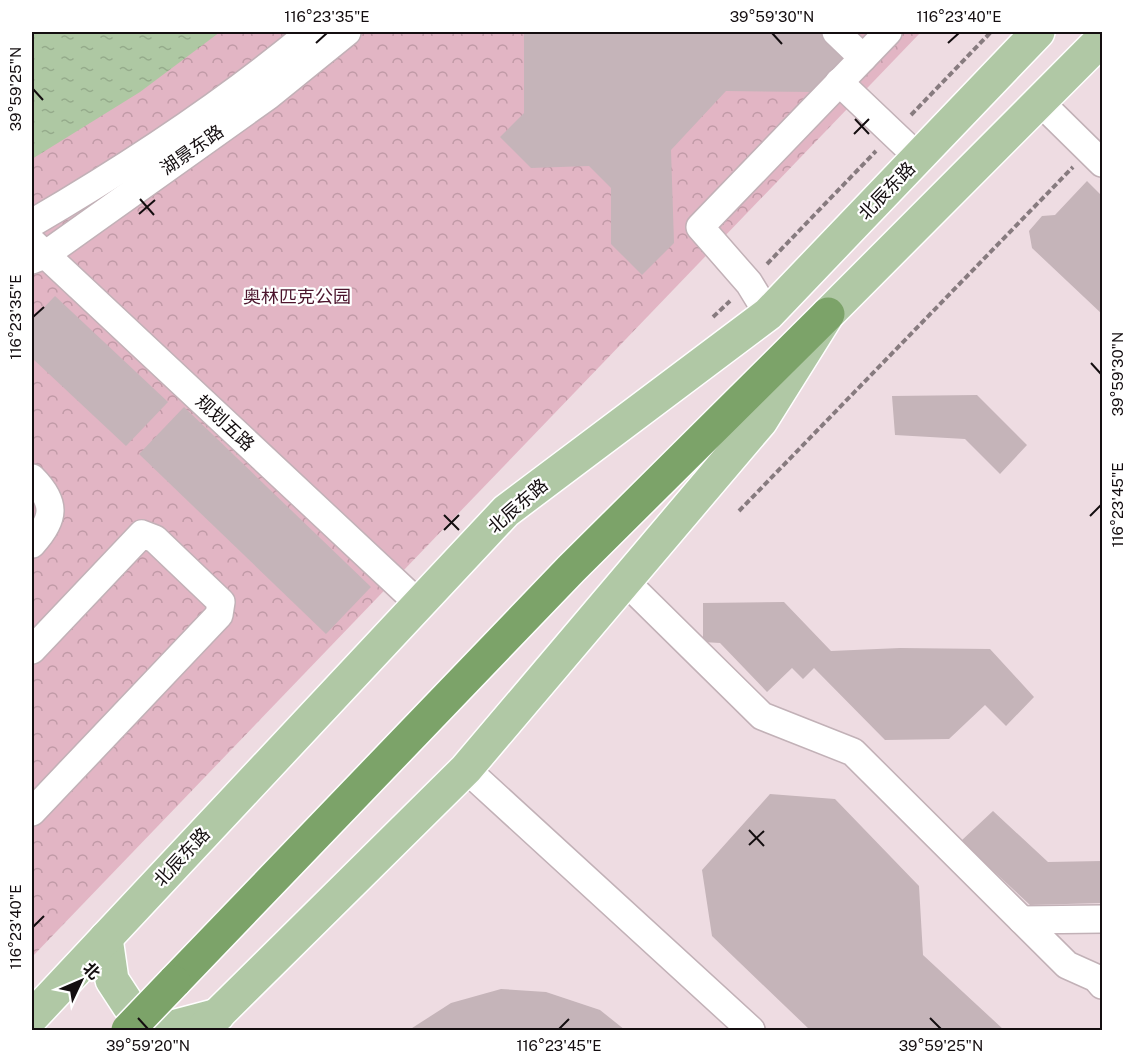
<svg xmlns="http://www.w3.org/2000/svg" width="1134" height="1062" viewBox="0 0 1134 1062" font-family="'Public Sans','Noto Sans SC',sans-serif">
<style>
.park{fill:url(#park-crowns)}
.water{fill:url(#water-ripples)}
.building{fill:#c5b4b9}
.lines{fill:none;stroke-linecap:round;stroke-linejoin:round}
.minor-casing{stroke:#c2b1b7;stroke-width:30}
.major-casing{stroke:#fff;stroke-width:36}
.highway-casing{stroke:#fff;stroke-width:36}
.path{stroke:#877b7f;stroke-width:4;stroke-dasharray:6 3;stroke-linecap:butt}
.minor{stroke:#fff;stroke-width:27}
.major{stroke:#b0c8a5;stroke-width:33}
.highway{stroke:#7ca369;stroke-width:33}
.highway-bridge-casing{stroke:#fff;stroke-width:36;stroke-linecap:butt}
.highway-bridge{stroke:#7ca369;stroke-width:33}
.ticks{fill:none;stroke:#140e10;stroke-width:2}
.labels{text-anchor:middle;stroke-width:4.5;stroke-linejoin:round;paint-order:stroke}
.street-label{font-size:18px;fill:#140e10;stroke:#fff}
.park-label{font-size:18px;fill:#4c152d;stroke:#fff}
.neatline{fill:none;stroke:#140e10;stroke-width:2}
.ticks-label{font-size:15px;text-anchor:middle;fill:#140e10}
</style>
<defs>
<pattern id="park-crowns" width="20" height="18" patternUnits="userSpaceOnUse" patternTransform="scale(1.5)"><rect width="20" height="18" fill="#e2b5c4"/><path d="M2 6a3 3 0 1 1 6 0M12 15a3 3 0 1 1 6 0" fill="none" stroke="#c19aa7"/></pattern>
<pattern id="water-ripples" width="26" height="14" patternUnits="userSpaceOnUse" patternTransform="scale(1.5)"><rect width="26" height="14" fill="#aec8a3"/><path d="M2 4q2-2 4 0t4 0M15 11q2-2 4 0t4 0" fill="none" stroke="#95ab8b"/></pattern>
</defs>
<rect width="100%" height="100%" fill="#eedce2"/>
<path class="park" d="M32,32H921L32,957Z"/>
<path class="water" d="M32,32H220L140,92L32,159Z"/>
<g class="building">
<path d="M524,32H820L849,61L818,92L726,91L671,150L674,243L642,275L611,244V188L589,166L531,168L500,137L524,113Z"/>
<path d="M1087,181L1102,196V314L1032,248L1029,231L1042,216L1055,215Z"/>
<path d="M55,296L168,402L126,446L32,358V320Z"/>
<path d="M977,395L1027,445L1000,474L965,439L895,435L892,396Z"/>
<path d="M184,407L371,587L326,634L139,454Z"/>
<path d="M1100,440H1102L1100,484Z"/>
<path d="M784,602L831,651L900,648L990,649L1034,697L1006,726L985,705L949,739L885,740L814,668L803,679L792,668L767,692L720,643L703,642V603Z"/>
<path d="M770,794L835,799L919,886L923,955L1004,1030H810L712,936L702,870Z"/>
<path d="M993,811L1048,862L1102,861V903L1030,905L961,841Z"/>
<path d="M501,989L546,992L600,1010L625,1030H409L451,1003Z"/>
</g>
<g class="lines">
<defs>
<g id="minor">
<path d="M836,32L863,58"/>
<path d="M839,82L919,158"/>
<path d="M1041,103L1102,163"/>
<path d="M32,223C126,168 227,102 310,32"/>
<path d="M32,242L419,604"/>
<path d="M32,260L45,255L268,96L347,32"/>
<path d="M768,314L749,283L700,227L888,32"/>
<path d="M32,478C57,503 55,519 32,544"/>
<path d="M626,582L762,716L853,752L1067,965L1096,978L1102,985"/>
<path d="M32,650L142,534L155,539L221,602L219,615L32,812"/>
<path d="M466,769L751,1030"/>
<path d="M1022,920L1102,919"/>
</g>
<g id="major">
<path d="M106,938L112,980L129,1006L155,1026L169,1028L218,1015"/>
<path d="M32,1017L506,511L768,314L1038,32"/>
<path d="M202,1030L466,769L761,421L828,314L1102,39"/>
</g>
<path id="highway" d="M174,982L571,569L828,314"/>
</defs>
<use href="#minor" class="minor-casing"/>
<use href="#major" class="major-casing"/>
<use href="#highway" class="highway-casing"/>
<g class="path">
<path d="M911,115L991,32"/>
<path d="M767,264L876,151"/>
<path d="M713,317L730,301"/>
<path d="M739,511L1073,167"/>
</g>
<use href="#minor" class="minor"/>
<use href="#major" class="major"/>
<use href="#highway" class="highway"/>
<defs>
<path id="highway-bridge" d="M128,1030L174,982"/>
</defs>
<use href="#highway-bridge" class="highway-bridge-casing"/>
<use href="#highway-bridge" class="highway-bridge"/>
</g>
<path class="ticks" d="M772,33L782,44M316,43L327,33M948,43L959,33M33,89L43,100M855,119L869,134M854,134L869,119M140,199L154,215M139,214L155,200M33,317L44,307M1091,363L1101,374M444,515L459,530M1090,516L1101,505M444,530L459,515M749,830L764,846M749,845L764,831M33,927L44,916M138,1018L148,1029M930,1018L941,1029M559,1029L569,1019"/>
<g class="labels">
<g class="street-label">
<text transform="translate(192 150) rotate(-35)" y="6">湖景东路</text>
<text transform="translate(887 191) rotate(-46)" y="6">北辰东路</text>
<text transform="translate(225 423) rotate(43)" y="6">规划五路</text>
<text transform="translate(518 506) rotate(-41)" y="6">北辰东路</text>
<text transform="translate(182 857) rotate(-47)" y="6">北辰东路</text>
</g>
<g class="park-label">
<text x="297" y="303">奥林匹克公园</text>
</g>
</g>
<rect width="1134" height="1062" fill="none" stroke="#ffffff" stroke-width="66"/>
<g transform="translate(81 981) rotate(46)" stroke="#ffffff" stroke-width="4.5" paint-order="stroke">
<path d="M0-4.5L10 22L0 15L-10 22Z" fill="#140e10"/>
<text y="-9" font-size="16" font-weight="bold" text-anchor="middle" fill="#140e10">北</text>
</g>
<rect x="33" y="33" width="1068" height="996" class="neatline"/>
<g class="ticks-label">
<text x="327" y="22">116°23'35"E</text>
<text x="772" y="22">39°59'30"N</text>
<text x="959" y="22">116°23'40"E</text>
<text transform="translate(16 89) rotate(-90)" y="5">39°59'25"N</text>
<text transform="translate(16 317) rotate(-90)" y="5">116°23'35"E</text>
<text transform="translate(1118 374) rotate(-90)" y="5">39°59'30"N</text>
<text transform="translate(1118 505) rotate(-90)" y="5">116°23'45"E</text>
<text transform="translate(16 927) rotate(-90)" y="5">116°23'40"E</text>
<text x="148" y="1051">39°59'20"N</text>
<text x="559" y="1051">116°23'45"E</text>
<text x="941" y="1051">39°59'25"N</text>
</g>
</svg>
